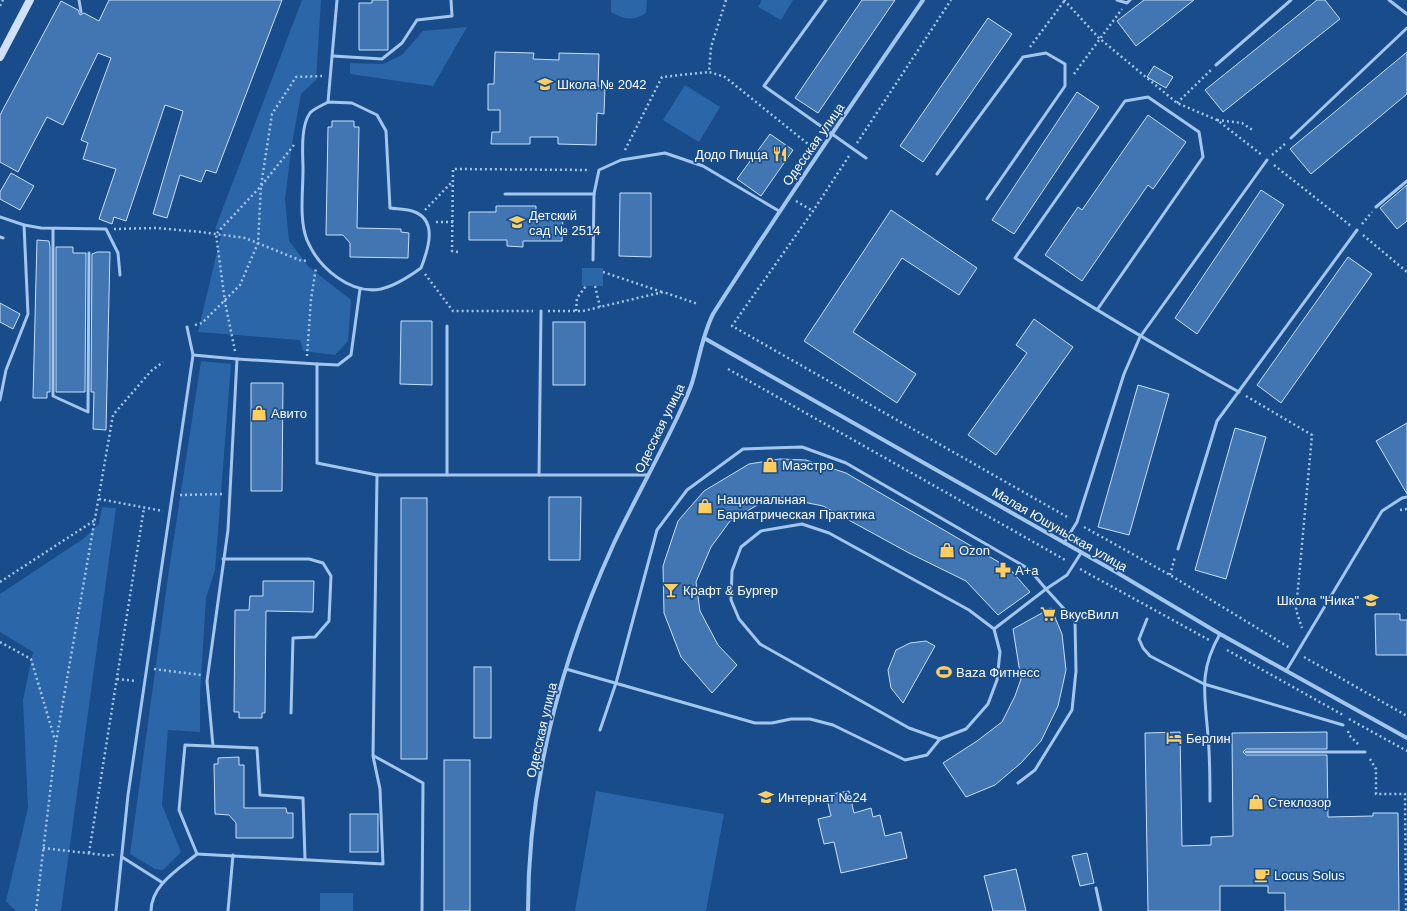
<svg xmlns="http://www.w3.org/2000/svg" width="1407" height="911" viewBox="0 0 1407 911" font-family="Arial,sans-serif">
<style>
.green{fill:#2b66a9}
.building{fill:#4176b3;stroke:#c8e0fa}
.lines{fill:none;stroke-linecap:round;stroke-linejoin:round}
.path{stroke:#a2c6ee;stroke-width:2.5;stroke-dasharray:2 3;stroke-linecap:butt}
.lane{stroke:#a2c6ee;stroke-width:3}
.street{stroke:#a2c6ee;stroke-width:4}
.secondary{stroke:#cfe2fa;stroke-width:8}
.labels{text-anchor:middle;stroke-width:3.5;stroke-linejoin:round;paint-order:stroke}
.poi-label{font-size:13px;fill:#fff;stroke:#184c8b;text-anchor:start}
.street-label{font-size:13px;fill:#fff;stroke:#184c8b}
</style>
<rect width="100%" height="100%" fill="#184c8b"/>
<g class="green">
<path d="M302,0H321L316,80L301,94L292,144L285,199L289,241L309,267L351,300L348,341L335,355L303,351L300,340L198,332L222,231L215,229Z"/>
<path d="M611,0H647L646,13C634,21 623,20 611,12Z"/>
<path d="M762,0H793L781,20L758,7Z"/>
<path d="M467,27L433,86L350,74V63L383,64L402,55L423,31Z"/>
<path d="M685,85L720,107L699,142L663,120Z"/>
<rect x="582" y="268" width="21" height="18"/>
<path d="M201,361L231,364L215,570L206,598L200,694V732L168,730L162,805L181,852L163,870L155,869L130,854L169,570Z"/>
<path d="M102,507L116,508L61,911H16L6,901L28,808L23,700L33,652L0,632V594L83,539L99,524Z"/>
<path d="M596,791L724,814L706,911H575Z"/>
<rect x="320" y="893" width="33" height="18"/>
</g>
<g class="building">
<path d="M109,0H282L216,173L206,170L201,182L180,175L167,218L153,214L183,111L165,105L126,221L114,217L112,224L99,219L116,169L83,159L88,143L81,140L111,58L98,53L63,125L47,117L18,172L0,162V115L61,1L78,10L80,15L84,13L99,21Z"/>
<path d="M372,0H388V50H359V3H372Z"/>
<path d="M862,0H895L818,113L795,98Z"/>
<path d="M1144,0H1194L1136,46L1117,21Z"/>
<path d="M1317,0H1325L1340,19L1223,112L1205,90Z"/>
<path d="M988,18L1012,34L923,162L900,146Z"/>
<path d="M495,52L534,53L533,59L559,60V53L599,54L598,86H605L604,114L597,113L596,145L558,144V137H530V144H491L492,132H500V110H488V84H494Z"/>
<path d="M1407,52V94L1311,174L1290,149Z"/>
<path d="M1154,66L1173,77L1166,88L1147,77Z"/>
<path d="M1077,92L1099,107L1014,234L992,220Z"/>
<path d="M1148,115L1186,142L1153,189L1148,185L1082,281L1045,255L1078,207L1082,210Z"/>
<path d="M332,121H354V127H359L357,228L401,229V232L409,233L408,258L350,257V243L343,235H326L328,127H332Z"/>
<path d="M770,134L793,150L761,196L737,179Z"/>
<path d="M11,173L34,186L20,210L0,199V192Z"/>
<path d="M1407,185V221L1397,229L1380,208Z"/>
<path d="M1261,190L1284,205L1197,334L1175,318Z"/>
<path d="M620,193H651V257L619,256Z"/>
<path d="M496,206H536V213H563L562,241H523V247L507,246V240H469V212H496Z"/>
<path d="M891,210L977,268L959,295L902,258L853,332L916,374L897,403L804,341Z"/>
<path d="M37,240L49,241L50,247V392H47V398H33Z"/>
<path d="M56,247H73V253H86L85,392H56Z"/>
<path d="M97,252H110L106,430L93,429L94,392H91L92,254Z"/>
<path d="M1348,257L1372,274L1281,403L1257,385Z"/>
<path d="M0,303L20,314L13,329L0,322Z"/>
<path d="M1034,319L1073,347L996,455L968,435L1027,353L1016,345Z"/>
<path d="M401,321H432V385L400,384Z"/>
<rect x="553" y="322" width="32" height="63"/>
<path d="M251,383H283L282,491H251Z"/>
<path d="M1138,385L1169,394L1129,535L1098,527Z"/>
<path d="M1407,423V494L1376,441Z"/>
<path d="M1235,428L1266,437L1226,579L1195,570Z"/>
<path d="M780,459L806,460L846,473L1009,568L1030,592L998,615L966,581L909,553L823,506L773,496L730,521L711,547L696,582L700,611L718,645L737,665L712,693L681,657L664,613L663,566L678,521L704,491L749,464Z"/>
<path d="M549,497H581L580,560H549Z"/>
<rect x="401" y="498" width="26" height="261"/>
<path d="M263,581H314L313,612L266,611L265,713H262V718H239V712H234L235,610H249L250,596H263Z"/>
<path d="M1051,608L1062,634L1066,670L1058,706L1041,741L1021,763L995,785L966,797L943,763L977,741L1002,722L1015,696L1021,679L1013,629Z"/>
<path d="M1375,614H1400V620H1407V655H1376Z"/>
<path d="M926,641L935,646L903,703L891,688L888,670L896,650L910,643Z"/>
<rect x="474" y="667" width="17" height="71"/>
<path d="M1180,732L1182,846L1211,845V837L1233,836L1232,733L1327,732V749H1246L1243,752L1246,755H1327L1328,817L1373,816V813H1398L1399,911H1285V893H1268V886H1220V911H1148L1145,733Z"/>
<path d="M239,757V765H244V808H286L287,813H293V838H236V823L229,815L215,814L214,764H218V758Z"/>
<rect x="444" y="760" width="26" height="151"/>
<path d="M849,791L854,813L871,808L873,817L880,815L885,836L901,832L907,858L841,873L834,842L824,844L818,819L831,816L826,795Z"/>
<rect x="350" y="814" width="28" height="38"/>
<path d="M1087,853L1094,883L1080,886L1072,856Z"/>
<path d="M1016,869L1026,911H993L984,876Z"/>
</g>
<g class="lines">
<g class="path">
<path d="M726,0L711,47L709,72L725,77L813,148"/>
<path d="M1064,0L1099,38L1177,103L1217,120L1262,155"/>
<path d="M0,6L3,0"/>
<path d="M1030,47L1065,0"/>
<path d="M1074,74L1122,9"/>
<path d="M1177,103L1211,70"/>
<path d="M1217,120L1242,123L1254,131"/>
<path d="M857,143L951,0"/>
<path d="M625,150L662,77L709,72"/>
<path d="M1272,155L1286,143"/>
<path d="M849,156L813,211L732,326L1069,518"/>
<path d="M1274,165L1351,226"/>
<path d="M796,201L813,211"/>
<path d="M425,210L452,182"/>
<path d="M436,222H453"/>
<path d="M1362,224L1372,212"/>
<path d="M114,229L157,228L201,232L245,238L302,261L309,260"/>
<path d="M1363,235L1407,272"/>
<path d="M458,252L452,251L453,169L590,170"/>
<path d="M603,272L662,292"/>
<path d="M425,274L453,311H533"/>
<path d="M595,286L600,307"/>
<path d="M548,311H583L663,292L698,304"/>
<path d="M576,311L577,298L586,286"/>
<path d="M195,325L202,323L240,285L258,243L261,186L272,114L296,77L322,76"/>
<path d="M235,351L225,302L216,234L261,186L294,145"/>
<path d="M307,356L311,299L316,268"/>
<path d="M728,369L1067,561"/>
<path d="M1246,396L1312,435L1296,610L1302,628"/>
<path d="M180,495L223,494"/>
<path d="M99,499L163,511"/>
<path d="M1400,510L1407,509"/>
<path d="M1084,527L1170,575L1290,648"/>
<path d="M1080,569L1209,640"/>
<path d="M1170,575L1175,557"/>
<path d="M0,582L95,520"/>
<path d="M0,642L31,659L55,740"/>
<path d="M1227,650L1343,715"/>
<path d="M1304,657L1407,716"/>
<path d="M154,669L201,675"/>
<path d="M117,679L136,681"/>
<path d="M1349,719L1407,751"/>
<path d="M1348,731L1349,735L1358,744"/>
<path d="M1370,759L1376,769V794H1405L1406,911"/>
<path d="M43,848L112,856L113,854"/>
<path d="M89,853L144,508"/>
<path d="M36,911L56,742L113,415L151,371L163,362"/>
</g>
<g class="lane">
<path d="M79,0L81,12"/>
<path d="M826,0L764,86L866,158"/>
<path d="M1117,0L1127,3L1130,0"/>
<path d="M1389,0L1407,14"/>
<path d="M333,56L382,59L402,43L417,20L452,16L451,0"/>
<path d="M1216,65L1291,0"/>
<path d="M328,102L352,103L377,115L386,131L390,208C397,209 405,209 412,211C439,219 428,250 421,268C410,276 394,286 381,289C350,295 318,267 307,240C299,220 303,192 303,170C303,154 300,127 310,113C313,109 323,105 328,102Z"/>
<path d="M328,102L337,0"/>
<path d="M1291,138L1407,28"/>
<path d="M937,174L1023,57L1046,53L1065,64V86L987,199"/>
<path d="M505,194H594"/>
<path d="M1376,207L1407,181"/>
<path d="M0,217L24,225L41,228L106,229L118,253L120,275"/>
<path d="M53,229V396L88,412L89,253"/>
<path d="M0,237L3,238"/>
<path d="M593,260L594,194L599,170L621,160L665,153L703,166L779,211"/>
<path d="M360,289L351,355L338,365L317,364V463L377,475H648"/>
<path d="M1097,310L1203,157L1199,132L1148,97L1125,101L1015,258C1088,306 1163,350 1239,392"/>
<path d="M193,355L237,359L228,530L207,681L213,746"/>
<path d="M237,359L317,364"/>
<path d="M0,400L6,370L28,314L24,225"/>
<path d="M447,475V326"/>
<path d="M539,475L541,311"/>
<path d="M1064,543L1077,522L1124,374L1140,337L1267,160"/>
<path d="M1178,549L1217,421L1357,230"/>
<path d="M223,559H309L323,563L331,576L329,621L315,637L293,638L291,713"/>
<path d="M1147,619L1139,639L1143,648L1150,656L1204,684L1343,725"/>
<path d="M994,629L1000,652L997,680L988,704L966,729L940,739L909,728L760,644L739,619L731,600L732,571L741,547L761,531L802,524L829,533L969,610L994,629L1046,589L1075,621L1076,671L1072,710L1035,770L1018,783"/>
<path d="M566,669L755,723H772L791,719H810L833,725L905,760L927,755L940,739"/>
<path d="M1286,671L1382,511L1402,498L1407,497"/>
<path d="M600,730L616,683L657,530L687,490L743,449L802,447L846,463L1029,569L1046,589L1067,575L1081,553"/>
<path d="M1246,752H1365"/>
<path d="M374,756L423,783L422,911"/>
<path d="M1210,801C1210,779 1210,757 1208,736C1205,695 1198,672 1220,634"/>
<path d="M197,854L383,864L380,789L373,756L377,475"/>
<path d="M122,857L163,883"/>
<path d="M1096,888L1101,911"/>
<path d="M116,911L128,795L193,355L187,327"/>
<path d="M151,911C151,885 179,869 197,854L179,810L185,745L257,748L260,795L303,798L305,859"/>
<path d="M228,911L233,855"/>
</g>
<g class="street">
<path d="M704,338L1116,572L1220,634L1407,738"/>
<path d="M528,911C528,783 561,659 614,543C634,501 657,460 677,418C682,407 688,395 692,383C699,360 702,336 713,314C781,207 852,104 923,0"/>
</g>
<path class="secondary" d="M0,57L30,0"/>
</g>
<defs>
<symbol id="school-bare" viewBox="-9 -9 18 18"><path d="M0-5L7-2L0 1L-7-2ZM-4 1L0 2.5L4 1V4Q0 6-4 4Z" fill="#ffce5f" stroke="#184c8b" stroke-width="2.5" paint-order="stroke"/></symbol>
<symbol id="restaurant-bare" viewBox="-9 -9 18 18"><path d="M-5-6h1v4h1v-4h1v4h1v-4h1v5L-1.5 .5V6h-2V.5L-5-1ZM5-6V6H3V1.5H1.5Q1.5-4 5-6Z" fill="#ffce5f" stroke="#184c8b" stroke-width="2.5" paint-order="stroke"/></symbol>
<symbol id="shop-bare" viewBox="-9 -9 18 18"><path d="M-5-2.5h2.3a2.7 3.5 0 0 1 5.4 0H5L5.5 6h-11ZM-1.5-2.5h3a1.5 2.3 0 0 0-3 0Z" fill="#ffce5f" stroke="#184c8b" stroke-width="2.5" paint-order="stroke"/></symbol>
<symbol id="pharmacy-bare" viewBox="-9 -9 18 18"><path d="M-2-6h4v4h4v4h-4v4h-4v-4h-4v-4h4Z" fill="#ffce5f" stroke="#184c8b" stroke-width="2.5" paint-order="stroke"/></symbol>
<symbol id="bar-bare" viewBox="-9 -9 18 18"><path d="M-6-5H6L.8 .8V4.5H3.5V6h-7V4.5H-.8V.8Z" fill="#ffce5f" stroke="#184c8b" stroke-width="2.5" paint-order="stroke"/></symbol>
<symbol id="supermarket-bare" viewBox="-9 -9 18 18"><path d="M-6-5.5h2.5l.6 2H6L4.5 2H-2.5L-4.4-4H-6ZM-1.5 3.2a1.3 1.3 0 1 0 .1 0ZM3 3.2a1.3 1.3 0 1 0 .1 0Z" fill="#ffce5f" stroke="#184c8b" stroke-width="2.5" paint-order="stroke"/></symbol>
<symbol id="stadium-bare" viewBox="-9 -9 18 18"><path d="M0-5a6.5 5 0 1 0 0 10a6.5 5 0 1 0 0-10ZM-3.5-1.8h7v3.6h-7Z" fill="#ffce5f" stroke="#184c8b" stroke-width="2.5" paint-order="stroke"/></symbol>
<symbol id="hotel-bare" viewBox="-9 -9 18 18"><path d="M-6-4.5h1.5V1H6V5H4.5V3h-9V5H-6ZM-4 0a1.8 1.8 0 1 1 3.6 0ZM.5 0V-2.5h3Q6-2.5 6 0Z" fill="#ffce5f" stroke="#184c8b" stroke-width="2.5" paint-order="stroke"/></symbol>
<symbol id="cafe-bare" viewBox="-9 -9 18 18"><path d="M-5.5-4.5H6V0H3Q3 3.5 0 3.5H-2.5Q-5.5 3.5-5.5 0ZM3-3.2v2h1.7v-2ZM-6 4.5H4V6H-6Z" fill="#ffce5f" stroke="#184c8b" stroke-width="2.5" paint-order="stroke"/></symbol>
</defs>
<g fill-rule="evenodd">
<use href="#school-bare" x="534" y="73" width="22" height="22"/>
<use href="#restaurant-bare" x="769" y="143" width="22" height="22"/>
<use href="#school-bare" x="506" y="211" width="22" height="22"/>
<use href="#shop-bare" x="248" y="402" width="22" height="22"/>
<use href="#shop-bare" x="759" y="454" width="22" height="22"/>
<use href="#shop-bare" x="694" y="495" width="22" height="22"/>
<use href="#shop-bare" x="936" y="539" width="22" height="22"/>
<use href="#pharmacy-bare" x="992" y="559" width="22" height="22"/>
<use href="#bar-bare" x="660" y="579" width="22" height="22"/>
<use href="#school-bare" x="1360" y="589" width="22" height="22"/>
<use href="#supermarket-bare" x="1037" y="603" width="22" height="22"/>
<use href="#stadium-bare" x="933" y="661" width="22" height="22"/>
<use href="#hotel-bare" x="1163" y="727" width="22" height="22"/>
<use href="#school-bare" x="755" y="786" width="22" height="22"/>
<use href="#shop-bare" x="1245" y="791" width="22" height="22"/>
<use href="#cafe-bare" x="1251" y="864" width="22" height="22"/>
</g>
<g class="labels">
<g class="poi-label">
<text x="557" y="89">Школа № 2042</text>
<text x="768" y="159" text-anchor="end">Додо Пицца</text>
<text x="529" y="220">Детский<tspan x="529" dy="15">сад № 2514</tspan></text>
<text x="271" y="418">Авито</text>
<text x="782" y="470">Маэстро</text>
<text x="717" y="504">Национальная<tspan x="717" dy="15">Бариатрическая Практика</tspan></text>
<text x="959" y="555">Ozon</text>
<text x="1015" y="575">А+а</text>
<text x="683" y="595">Крафт &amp; Бургер</text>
<text x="1359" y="605" text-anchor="end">Школа "Ника"</text>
<text x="1060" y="619">ВкусВилл</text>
<text x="956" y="677">Baza Фитнесс</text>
<text x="1186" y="743">Берлин</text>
<text x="778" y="802">Интернат №24</text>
<text x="1268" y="807">Стеклозор</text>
<text x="1274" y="880">Locus Solus</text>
</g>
<g class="street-label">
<text transform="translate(813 144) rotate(-55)" y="5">Одесская улица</text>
<text transform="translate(659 428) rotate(-64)" y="5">Одесская улица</text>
<text transform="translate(1060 529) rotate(30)" y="5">Малая Юшуньская улица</text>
<text transform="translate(541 730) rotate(-77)" y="5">Одесская улица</text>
</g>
</g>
</svg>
